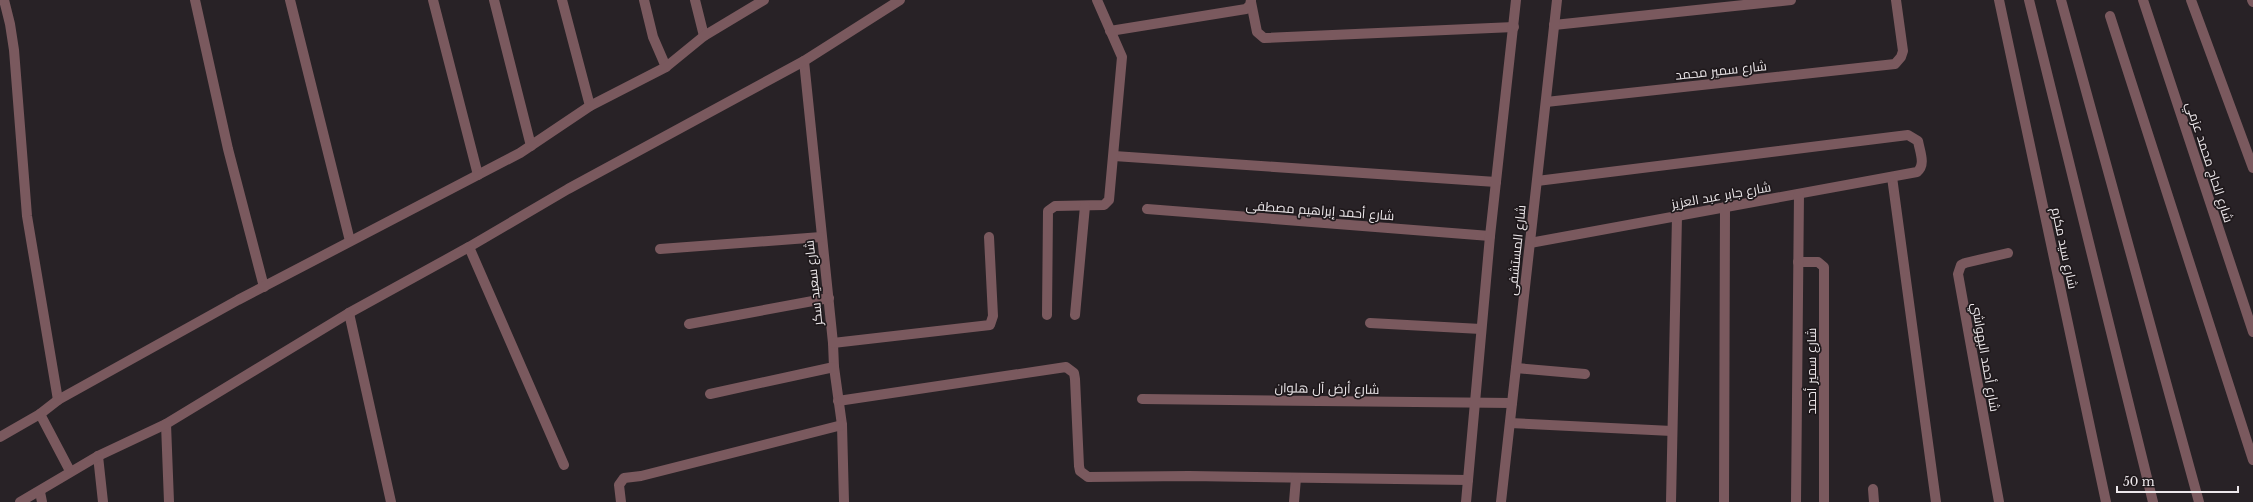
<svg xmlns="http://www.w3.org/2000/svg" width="2253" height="502" viewBox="0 0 2253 502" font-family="'Libre Baskerville',Cairo,serif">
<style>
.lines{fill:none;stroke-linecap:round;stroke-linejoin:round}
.minor{stroke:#7a595e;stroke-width:10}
.labels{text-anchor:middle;stroke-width:3.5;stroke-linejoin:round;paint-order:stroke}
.street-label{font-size:13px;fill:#ede8eb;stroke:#1f191c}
</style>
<rect width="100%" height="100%" fill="#282226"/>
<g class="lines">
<g class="minor">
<path d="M4,0L10,24L14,50L27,216L58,400"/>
<path d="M195,0L228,149L264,287"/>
<path d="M290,0L350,241"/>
<path d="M433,0L478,175"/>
<path d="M494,0L531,146"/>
<path d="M562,0L590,106"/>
<path d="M644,0L653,37L666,67"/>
<path d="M695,0L704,36"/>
<path d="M1999,0L2106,502"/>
<path d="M2029,0L2153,502"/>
<path d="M2061,0L2199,502"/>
<path d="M2143,0L2253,332"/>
<path d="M2191,0L2253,168"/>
<path d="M2252,0L2253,2"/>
<path d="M1251,2L1257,32L1264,38L1514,27"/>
<path d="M2110,16L2253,460"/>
<path d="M1554,25L1791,0"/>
<path d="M1110,31L1246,9L1250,5L1251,0"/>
<path d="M804,61L833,343L834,367L842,425L844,502"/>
<path d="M1546,102L1895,64L1901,57L1903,51L1896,0"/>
<path d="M1114,156L1496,182"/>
<path d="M1892,177L1936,502"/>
<path d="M1147,209L1490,236"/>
<path d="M1530,243L1917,172C1926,165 1920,152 1918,141L1908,135L1537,181"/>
<path d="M469,247L564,465"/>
<path d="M660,249L821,237"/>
<path d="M1798,262H1818L1824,267V502"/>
<path d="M349,313L391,502"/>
<path d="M1047,315L1048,211L1055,206L1104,205L1109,200L1122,57L1097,0"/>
<path d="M1075,315L1085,206"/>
<path d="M1370,323L1481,329"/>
<path d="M689,324L829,298"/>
<path d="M833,343L990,325L993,316L989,237"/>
<path d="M1516,368L1585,374"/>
<path d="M710,394L834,367"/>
<path d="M1142,399L1512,403"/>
<path d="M838,401L1066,367L1074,373L1075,379L1079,466L1080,471L1088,477L1189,476L1468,480"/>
<path d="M40,414L70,471"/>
<path d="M1510,423L1672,431"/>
<path d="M166,424L169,502"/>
<path d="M0,437L40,414L58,400L238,300L520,153L590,106L666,67L704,36L764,0"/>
<path d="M98,456L103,502"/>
<path d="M1873,489L1874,502"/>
<path d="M40,492L42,502"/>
<path d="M20,502L98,456L166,424L349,313L469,247L568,189L804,61L900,0"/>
<path d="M621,502L619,485L624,478L641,476L842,425"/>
<path d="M1294,502L1296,478"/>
<path d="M1466,502L1490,236L1516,0"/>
<path d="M1501,502L1557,0"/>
<path d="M1671,502L1677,216"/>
<path d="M1724,502L1725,207"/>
<path d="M1796,502L1799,194"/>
<path d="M1999,502L1958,274L1961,265L1965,263L2008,253"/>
</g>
</g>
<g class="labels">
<g class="street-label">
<text transform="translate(1721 70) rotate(-6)" y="5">شارع سمير محمد</text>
<text transform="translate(2210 162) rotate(72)" y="5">شارع الحاج محمد عزمي</text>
<text transform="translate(1721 195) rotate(-10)" y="5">شارع جابر عبد العزيز</text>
<text transform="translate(1320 210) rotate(4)" y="5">شارع أحمد إبراهيم مصطفى</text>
<text transform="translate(2065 248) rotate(78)" y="5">شارع سيد مكرم</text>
<text transform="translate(1516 250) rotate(-84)" y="5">شارع المستشفى</text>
<text transform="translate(813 283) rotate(-96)" y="5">شارع سعيد سكر</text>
<text transform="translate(1986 357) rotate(80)" y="5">شارع أحمد البهواشي</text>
<text transform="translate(1811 371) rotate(-90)" y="5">شارع سمير أحمد</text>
<text transform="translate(1327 388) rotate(1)" y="5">شارع أرض آل هلوان</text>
</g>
</g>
<path d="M2117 486v6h121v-6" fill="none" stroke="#ede8eb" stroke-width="2"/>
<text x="2123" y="486" font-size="12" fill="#ede8eb" stroke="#1f191c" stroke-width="3" paint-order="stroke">50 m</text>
</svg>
